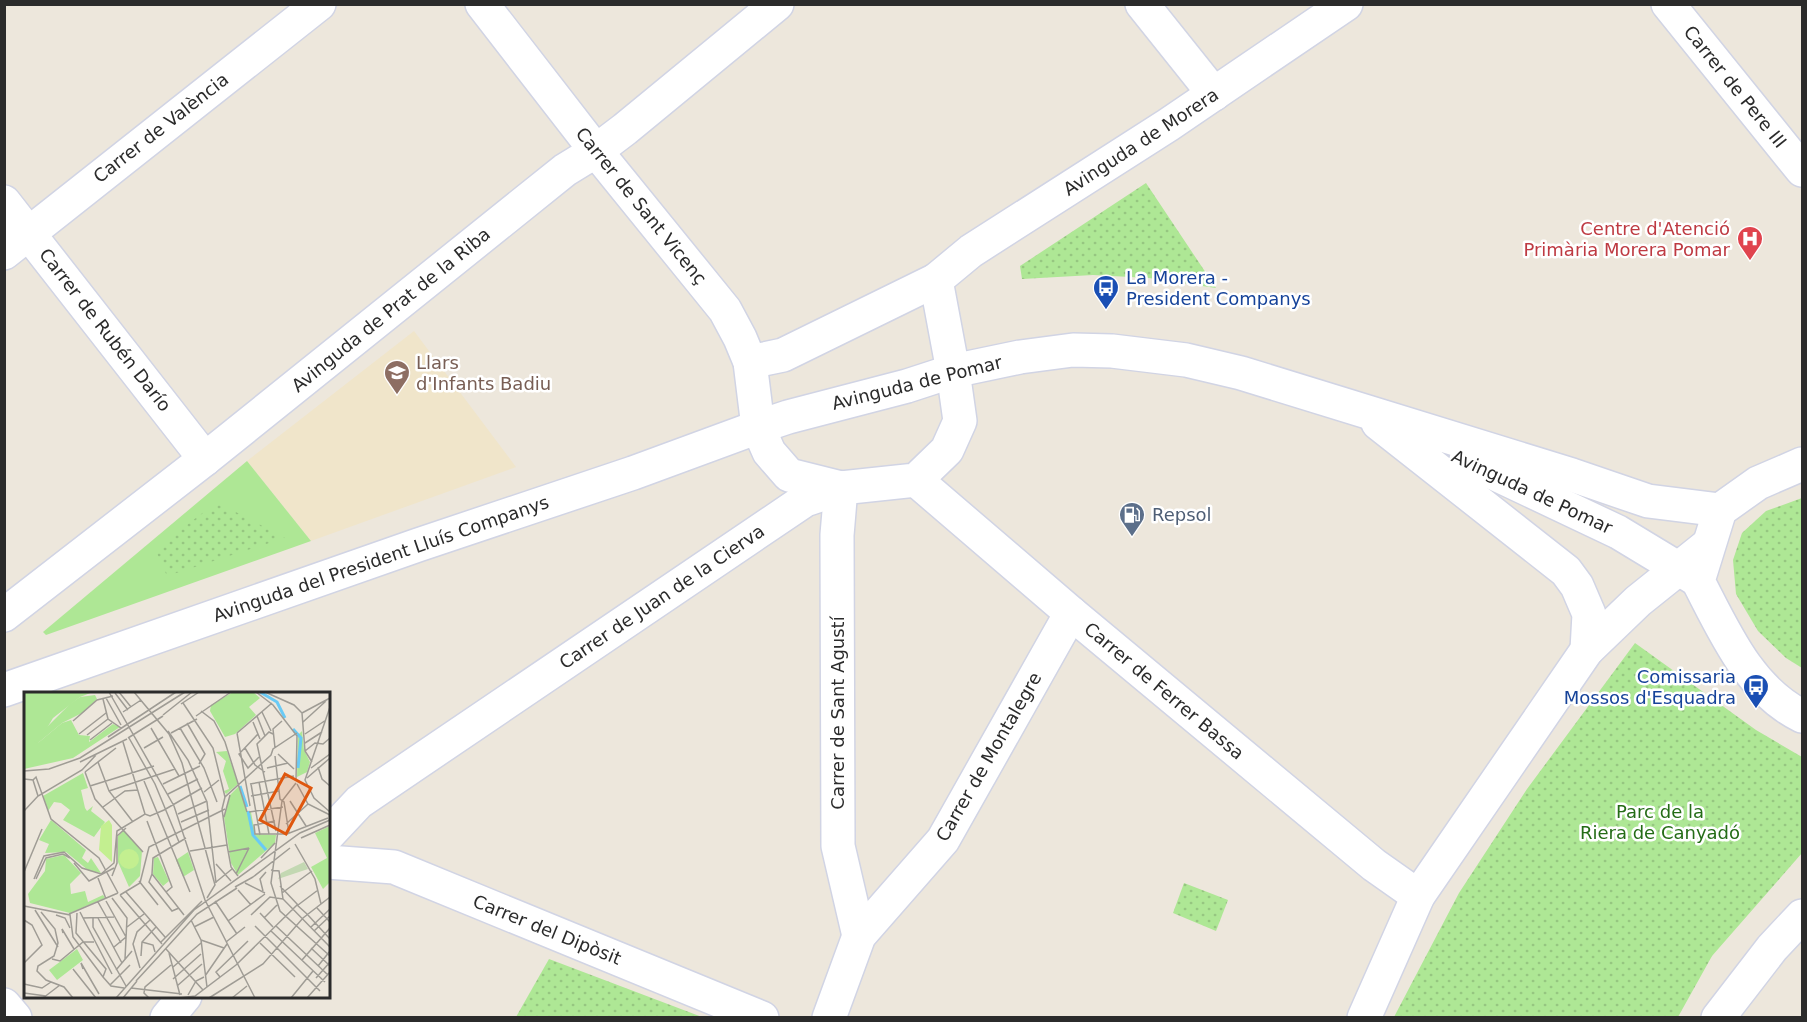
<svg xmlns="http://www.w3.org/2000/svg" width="1807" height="1022" viewBox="0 0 1807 1022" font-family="'DejaVu Sans',sans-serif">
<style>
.education{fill:#f0e5ca}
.grass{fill:#aee795}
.park{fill:url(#park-dots)}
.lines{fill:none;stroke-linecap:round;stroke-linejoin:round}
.minor-casing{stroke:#d1d4e4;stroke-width:36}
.minor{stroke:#fff;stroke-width:33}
.labels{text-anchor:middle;stroke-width:5;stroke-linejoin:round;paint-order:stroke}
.street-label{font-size:18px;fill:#2b2b2b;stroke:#fff}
.health-label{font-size:18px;fill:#be3a42;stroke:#fff;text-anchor:end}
.transit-label{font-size:18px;fill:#164399;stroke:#fff;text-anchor:start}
.education-label{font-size:18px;fill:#785e54;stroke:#fff;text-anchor:start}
.service-label{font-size:18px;fill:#4e5e75;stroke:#fff;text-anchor:start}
.park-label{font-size:18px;fill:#246c16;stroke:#fff}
.inset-river{fill:none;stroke:#69caf5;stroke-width:3}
.inset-road{fill:none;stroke:#9f9c95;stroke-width:1.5}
.view{fill:#df570e;fill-opacity:0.15;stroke:#df570e;stroke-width:3}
.inset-edge{fill:none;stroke:#2b2b2b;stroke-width:3}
</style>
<defs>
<pattern id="park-dots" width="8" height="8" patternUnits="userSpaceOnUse" patternTransform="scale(1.5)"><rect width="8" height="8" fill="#aee795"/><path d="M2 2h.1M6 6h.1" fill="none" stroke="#96c681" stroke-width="1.8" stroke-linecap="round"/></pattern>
</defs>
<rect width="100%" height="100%" fill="#ede7dc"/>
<path class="education" d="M414,331L516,467L311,541L247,461Z"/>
<path class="grass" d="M247,461L311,541L46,635L43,632Z"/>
<g class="park">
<path d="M1146,183L1216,288L1149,278L1093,275L1022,279L1020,266Z"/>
<path d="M1802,498V668L1786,658L1758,631L1736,594L1733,560L1742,533L1766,511Z"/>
<path d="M217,502L285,538L167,576L155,549Z"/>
<path d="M1635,643L1756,730L1802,757V853L1712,956L1678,1017H1394L1459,893L1527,789Z"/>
<path d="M1184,883L1228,900L1216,931L1173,913Z"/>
<path d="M549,959L702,1017H516Z"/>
</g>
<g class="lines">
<defs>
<g id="minor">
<path d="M482,4L596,151L725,310L740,338L750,362L758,427L769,452L789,475L841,488"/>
<path d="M1142,4L1214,94"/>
<path d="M1668,4L1802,170"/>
<path d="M4,202L205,459"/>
<path d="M4,253L319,4"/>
<path d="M750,362L783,355L936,280"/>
<path d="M1378,423L1566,571L1577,586L1589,614L1587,650"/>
<path d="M1466,460L1618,532L1694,578"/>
<path d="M1802,464L1758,483L1720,510L1698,581C1724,631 1749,690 1802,716"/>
<path d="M916,480L1071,613L1374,865L1418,896"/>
<path d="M841,488L837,535L838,846L859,936"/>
<path d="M4,615L205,459L565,170L596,151L625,129L777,4"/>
<path d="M4,690L418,545L633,473L758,427L788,417L907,386L953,371L1020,357L1073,350L1112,351L1186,360L1241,373L1572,475L1648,501L1720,510"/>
<path d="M328,835L359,802L805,500L841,488L916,480L947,450L960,421L953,371L936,280L971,251L1168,125L1346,4"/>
<path d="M328,862L394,867L762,1018"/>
<path d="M4,1005L15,1018"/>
<path d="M167,1018L185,996"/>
<path d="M829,1018L859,936L943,840L1071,613"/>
<path d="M1364,1018L1418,896L1587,650L1638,601L1708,545"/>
<path d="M1718,1018L1772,948L1802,916"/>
</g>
</defs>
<use href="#minor" class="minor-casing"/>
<use href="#minor" class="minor"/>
</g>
<defs>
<symbol id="hospital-pin" viewBox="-11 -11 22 30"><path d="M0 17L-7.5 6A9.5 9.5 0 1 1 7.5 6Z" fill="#e0444e" stroke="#fff"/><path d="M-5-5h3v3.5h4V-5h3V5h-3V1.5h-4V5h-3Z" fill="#fff"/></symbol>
<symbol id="bus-pin" viewBox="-11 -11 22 30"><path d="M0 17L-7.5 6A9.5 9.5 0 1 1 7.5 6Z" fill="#1a4fb4" stroke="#fff"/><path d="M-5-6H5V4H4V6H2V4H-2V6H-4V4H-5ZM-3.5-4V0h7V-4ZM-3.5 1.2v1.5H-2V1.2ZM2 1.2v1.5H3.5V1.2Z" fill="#fff"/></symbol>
<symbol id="school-pin" viewBox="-11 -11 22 30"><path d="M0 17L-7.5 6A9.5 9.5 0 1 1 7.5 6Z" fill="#8d6e63" stroke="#fff"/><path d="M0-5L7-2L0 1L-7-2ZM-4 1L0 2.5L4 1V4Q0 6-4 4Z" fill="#fff"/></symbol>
<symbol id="fuel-pin" viewBox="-11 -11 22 30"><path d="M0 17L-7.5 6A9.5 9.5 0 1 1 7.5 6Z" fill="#5c6f8a" stroke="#fff"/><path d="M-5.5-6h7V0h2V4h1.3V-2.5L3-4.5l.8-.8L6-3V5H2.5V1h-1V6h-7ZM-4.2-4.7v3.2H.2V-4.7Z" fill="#fff"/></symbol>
</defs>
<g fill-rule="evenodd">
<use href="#hospital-pin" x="1735" y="224" width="30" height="40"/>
<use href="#bus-pin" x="1091" y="273" width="30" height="40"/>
<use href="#school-pin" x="382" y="358" width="30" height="40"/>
<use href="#fuel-pin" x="1117" y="500" width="30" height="40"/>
<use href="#bus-pin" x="1741" y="672" width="30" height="40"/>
</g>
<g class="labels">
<g class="street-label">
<text transform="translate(1735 87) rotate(51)" y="6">Carrer de Pere III</text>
<text transform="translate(161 128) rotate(-38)" y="6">Carrer de València</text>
<text transform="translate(1141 142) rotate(-33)" y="6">Avinguda de Morera</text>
<text transform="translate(641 206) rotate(51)" y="6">Carrer de Sant Vicenç</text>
<text transform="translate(391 310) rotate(-39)" y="6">Avinguda de Prat de la Riba</text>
<text transform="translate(105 330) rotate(52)" y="6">Carrer de Rubén Darío</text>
<text transform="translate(917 383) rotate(-14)" y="6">Avinguda de Pomar</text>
<text transform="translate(1532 492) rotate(25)" y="6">Avinguda de Pomar</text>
<text transform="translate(381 559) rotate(-19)" y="6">Avinguda del President Lluís Companys</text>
<text transform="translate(662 597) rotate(-34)" y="6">Carrer de Juan de la Cierva</text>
<text transform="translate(1164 691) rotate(40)" y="6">Carrer de Ferrer Bassa</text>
<text transform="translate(838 713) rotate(-90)" y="6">Carrer de Sant Agustí</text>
<text transform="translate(989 757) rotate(-60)" y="6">Carrer de Montalegre</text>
<text transform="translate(547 930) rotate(22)" y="6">Carrer del Dipòsit</text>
</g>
<g class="health-label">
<text x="1730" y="235">Centre d'Atenció<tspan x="1730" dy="21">Primària Morera Pomar</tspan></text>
</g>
<g class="transit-label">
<text x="1126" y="284">La Morera -<tspan x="1126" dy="21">President Companys</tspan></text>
<text x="1736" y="683" text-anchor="end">Comissaria<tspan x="1736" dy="21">Mossos d'Esquadra</tspan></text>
</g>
<g class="education-label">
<text x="416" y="369">Llars<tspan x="416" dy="21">d'Infants Badiu</tspan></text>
</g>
<g class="service-label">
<text x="1152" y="521">Repsol</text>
</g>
<g class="park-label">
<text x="1660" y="818">Parc de la<tspan x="1660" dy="21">Riera de Canyadó</tspan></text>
</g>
</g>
<g transform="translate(24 692)">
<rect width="306" height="306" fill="#ede7dc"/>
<path d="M0,0H69L56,5L29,26L14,51L38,31L47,28L55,43L66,44L65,50L89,32L96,35L49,66L0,77ZM278,39L280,58L286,70L283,80L273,85L274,43ZM100,138L118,159L116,184L105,195L94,170V144Z" fill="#aee795"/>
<path d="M71,3L73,7L60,20L38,31L14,51L9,49L46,12L56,5Z" fill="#aee795"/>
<path d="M280,170L284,177L254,187L257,181Z" fill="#c3d8b2"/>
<path d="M209,0H229L236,6L225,15L232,23L211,42L201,45L186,19L187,13ZM203,59L214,92L202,102L200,99L205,97L199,79L202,69L192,60ZM59,81L64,96L57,98L61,116L63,119L69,114L67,119L81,130L70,145L39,128L46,118L37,111L30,110L24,119L19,104ZM215,94L223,120H227L231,142L252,143L251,151L214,183L207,171L200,125L206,103ZM27,128L62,158L58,166L64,171L67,166L77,181L65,179L42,160L21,161L25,152L15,148ZM306,134V190L299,197L287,175L303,166L291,141ZM164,160L170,178L159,185L152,168ZM40,163L57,181L46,192L47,202L61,199L64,210L79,203L81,206L46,221L6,211L4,202L21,179L22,167ZM134,165L145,189L139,194L129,182L130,166ZM53,257L59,268L33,288L25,278Z" fill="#aee795"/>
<path d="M85,128L88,133V170L75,158L77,134ZM95 167a10 10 0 1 1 20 0a10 10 0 1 1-20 0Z" fill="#c3ef90"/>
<path class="inset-river" d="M236,0L253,10L261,26M269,37L277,46L274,76M216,94L223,115M224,119L229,143L242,158"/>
<path class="inset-road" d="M85,0L150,114L181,208L231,306M95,0L107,15M110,0L145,42L158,71L191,193L183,206M232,0L249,13L273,44L272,88M241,0L270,13L278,21L281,59L288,70M91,1L104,18M82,6L97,33M79,7L84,27L97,36M159,11L189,56L201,105M157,12L175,0M306,15L281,88L290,106L306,120M177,19L190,29L201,50L223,120M99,20L117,8M238,20L247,39M278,21L306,6M139,23L168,0M172,24L207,0M233,24L241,44M49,29L73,8L89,4M229,30L236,47M279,30L302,9M163,31L181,62L175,72M127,36L155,84M156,36L180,76L193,110M144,39L164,68L183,110L192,191M147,41L173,27M213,41L226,114M213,41L248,11M55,42L82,21M234,42L215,62L224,76L235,65M249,42L245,40L233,52L252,139M281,42L302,28M63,43L84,27M84,45L152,0M104,46L139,24M105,46L131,92L155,150M66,48L88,31M99,50L121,122M281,51L298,40M120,56L139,45M221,56L231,73L241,80M251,56L249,37L258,29M281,59L291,51L299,52L306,46M254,62L270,77M251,64L256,107L260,110L265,141M56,70L103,47M74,70L85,99L109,130M294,75L298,87L306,94M243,76L264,71M287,76L306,62M0,79L25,77L56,66L161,0M61,80L92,56M61,80L71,107L119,160M283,86L306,66M0,87L9,88L14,104M9,88L12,85L27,127L75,166L94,201M120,89L166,200M235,90L245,142M272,91L258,109L247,191L256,219L306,264M139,92L176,74M226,92L270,84M227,92L236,143M273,92L284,112L306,123M66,94L130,74M85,99L151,77M180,100L195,88M144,102L174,87M227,104L255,99M266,109L282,134M79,115L101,99L114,98M0,119L14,104L58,78L72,63M225,120L259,115M154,122L183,109M200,125L206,103M123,129L148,195L142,200M251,129L230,133L231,142H263L304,126M157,130L185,118M262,132L284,112M277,146L306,133M271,152L291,187L297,212M203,153L198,117L201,105L247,63L249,57L273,41M203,153L207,175L214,184M166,159L203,153M204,160L225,156M237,166L251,151M50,171L65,189L90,176M192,172L207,189M247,178L255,179L259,207L306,255M0,180L18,137M128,182L125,190L148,219L155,216M212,182L225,156M88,184L93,171V144L102,136M229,185L266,156M74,186L82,207M10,187L20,164L40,160L58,176L77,182L90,171L93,139L121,122L126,124L140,118L178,96M12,187L22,166L39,162L46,166M115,189L134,213M192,190L208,177M221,191L241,201M256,194L274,213M211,195L229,185M214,198L227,213M239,199L236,187L242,180M102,200L141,245M258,201L288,179M96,203L116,191L125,155L201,117M96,203L138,252M88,206L103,226L101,267M82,209L102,245L90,255M191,209L213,242M74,210L97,251M274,213L294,198M0,214L46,223L49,245L79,285L87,294L100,296M293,216L306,230M11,218L34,255M17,220L31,237L34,251L30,264L14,274L13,279L22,288L40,295L49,306M56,220L88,282M53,221L52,241L82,277L79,285M236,221L249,235M45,222L94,201M283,222L306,247M32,223L41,226L46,236M160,223L128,182L129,166L162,146M227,223L246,205L259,207M59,226L90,225M69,226V235L102,294M74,226L98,271M240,226L253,213M0,228L8,233L18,253L0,271M167,228L177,248L183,295M204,229L241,202M231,234L296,299M252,234L304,283M103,235L120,222M170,235L190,225M287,235L306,217M247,239L301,290M290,239L306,224M39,241L38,237L50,257M177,248L200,256M118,250L129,253L131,260M137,250L178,209M202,250L221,235M236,251L271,285M287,256L306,274M142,257L179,298M145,261L156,303M117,264L118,250L132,235M135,264L173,222L213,196M28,267L36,269L59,250H70M278,268L306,236M294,274L306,259M149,275L177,251M116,276L109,252L113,240L126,228M49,277L72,306M59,277L57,271L75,302M92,278L108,259M181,284L203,252M196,285L192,280L224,249M292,286L306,270M149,287L177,262M112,289L136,263M0,292L18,296L27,290M86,293L106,273M153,294L178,272M107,296L158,302M0,301L22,304M164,303L172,289L180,285M19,306L36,293M92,306L170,218L276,141L306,128M99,306L113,289M125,306L120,301L121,295L147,273M155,306L171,304L212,273L273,213L283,222M185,306L239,272L279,226L306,205M208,306L223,294M267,306L289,279M283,306L306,280"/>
<path class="view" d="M261,82L287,96L262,142L236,128Z"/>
<rect width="306" height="306" class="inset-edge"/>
</g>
<rect width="1807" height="1022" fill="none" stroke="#2b2b2b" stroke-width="12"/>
</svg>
